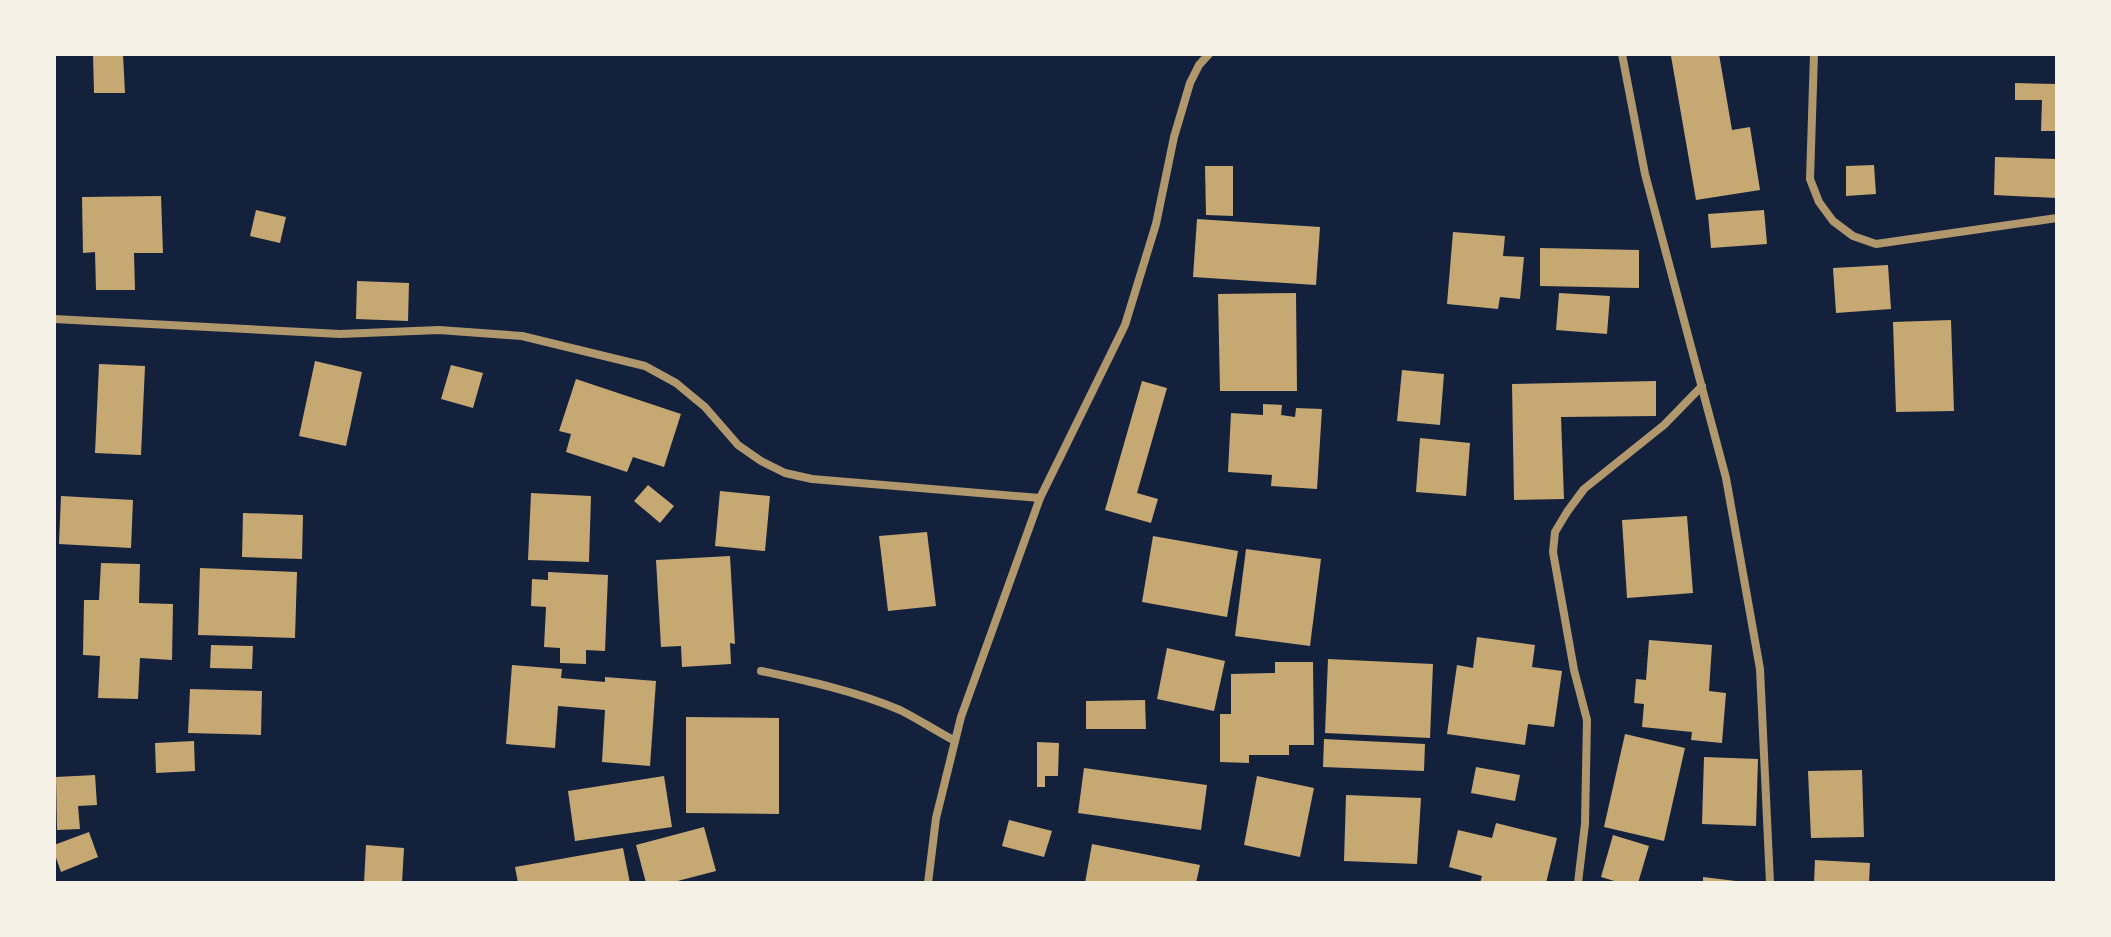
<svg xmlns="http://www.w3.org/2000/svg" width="2111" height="937" viewBox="0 0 2111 937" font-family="Cabin,sans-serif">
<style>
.building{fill:#c6a872}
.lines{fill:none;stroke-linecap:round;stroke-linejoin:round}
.minor{stroke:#b1986c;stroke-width:8}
</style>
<rect width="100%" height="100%" fill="#14213d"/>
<g class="building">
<path d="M93,54H123L125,93H94Z"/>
<path d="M1683,54H1719L1732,130L1750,127L1760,190L1696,200L1671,56Z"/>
<path d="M2015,83L2057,84V131H2041L2042,100H2015Z"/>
<path d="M1995,157L2057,159L2056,198L1994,195Z"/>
<path d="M1874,165L1876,194L1846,196V166Z"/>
<path d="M1205,166H1233V216L1206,215Z"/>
<path d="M161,196L163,253H134L135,290H96L95,252L83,253L82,197Z"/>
<path d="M256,210L286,217L280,243L250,236Z"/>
<path d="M1764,210L1767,244L1711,248L1708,214Z"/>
<path d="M1197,219L1320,227L1316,285L1193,277Z"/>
<path d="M1453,232L1505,236L1503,256L1524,257L1520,299L1500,297L1498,309L1447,304Z"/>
<path d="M1540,248L1639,250V288L1540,286Z"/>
<path d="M1888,265L1891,309L1836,313L1833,268Z"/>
<path d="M357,281L409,283L408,321L356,319Z"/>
<path d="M1296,293L1297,391H1220L1218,294Z"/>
<path d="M1559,293L1610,296L1607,334L1556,330Z"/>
<path d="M1951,320L1954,411L1896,412L1893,322Z"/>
<path d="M315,361L362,372L346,446L299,436Z"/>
<path d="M99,364L145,366L141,455L95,453Z"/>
<path d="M451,365L483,373L473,408L441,399Z"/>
<path d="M1402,370L1444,374L1440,425L1397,421Z"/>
<path d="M576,379L681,414L664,467L633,457L627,472L566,452L571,434L559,431Z"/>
<path d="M1142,381L1167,388L1137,493L1158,499L1151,523L1105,510Z"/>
<path d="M1656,381V416L1561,417L1564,499L1514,500L1512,384Z"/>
<path d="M1263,404L1282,405L1281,415L1295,417L1296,408L1322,409L1317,489L1271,486L1272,475L1228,472L1231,413L1263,415Z"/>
<path d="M1420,438L1470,443L1466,496L1416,492Z"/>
<path d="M648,485L674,506L660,523L634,501Z"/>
<path d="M720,491L770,496L765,551L715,546Z"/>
<path d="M531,493L591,496L589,562L528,560Z"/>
<path d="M61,496L133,500L131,548L59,544Z"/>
<path d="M243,513L303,515L302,559L242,557Z"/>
<path d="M1687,516L1693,593L1627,598L1622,520Z"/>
<path d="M927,532L936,606L888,611L879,536Z"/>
<path d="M1153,536L1238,551L1227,617L1142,602Z"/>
<path d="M1246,549L1321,559L1310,646L1235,636Z"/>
<path d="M730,556L735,644L730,643L731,664L682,667L681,646L661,647L656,560Z"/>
<path d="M101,563L140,564L139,603L173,604L172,660L140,658L138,699L98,698L100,656L83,655L84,600H99Z"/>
<path d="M200,568L297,572L295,638L198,635Z"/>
<path d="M548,572L608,575L605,651L586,650V664L560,663V648L544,647L546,607L531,606L532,579L548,580Z"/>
<path d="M1477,637L1535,645L1532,667L1562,671L1554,727L1528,724L1525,745L1447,734L1457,665L1473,668Z"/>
<path d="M1649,640L1712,645L1709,691L1726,693L1722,743L1691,740L1692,732L1642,727L1644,704L1634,703L1636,679L1646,680Z"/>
<path d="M211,645L253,646L252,669L210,668Z"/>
<path d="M1167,648L1225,661L1214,711L1157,699Z"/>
<path d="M1328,659L1433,664L1430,738L1325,733Z"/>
<path d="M1275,662H1313L1314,745H1289V755H1249V763L1220,762V714H1231V674L1275,673Z"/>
<path d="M512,665L562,669L561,678L605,682V677L656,681L650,766L602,762L605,710L558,706L555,748L506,744Z"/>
<path d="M190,689L262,691L261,735L188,733Z"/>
<path d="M1145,700L1146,729H1086V701Z"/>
<path d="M686,717L779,718V814L686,813Z"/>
<path d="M1625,734L1685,748L1664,841L1604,827Z"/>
<path d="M1324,739L1425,744L1424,771L1323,767Z"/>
<path d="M194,741L195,771L156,773L155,743Z"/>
<path d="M1037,742L1059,743L1058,776H1045V787H1037Z"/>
<path d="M1704,757L1758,759L1756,826L1702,824Z"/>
<path d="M1476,767L1520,775L1515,801L1471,793Z"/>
<path d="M1084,768L1207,785L1201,830L1078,813Z"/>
<path d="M1862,770L1864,837L1811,838L1808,771Z"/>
<path d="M95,775L97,805L78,806L80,829L57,830L56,777Z"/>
<path d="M664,776L672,827L575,841L568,791Z"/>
<path d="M1257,776L1314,788L1300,857L1244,845Z"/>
<path d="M1346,795L1421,798L1417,864L1344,861Z"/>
<path d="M1009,820L1052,831L1044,857L1002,846Z"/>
<path d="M1496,823L1557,838L1546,883H1480L1482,876L1449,867L1458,830L1492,838Z"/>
<path d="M704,827L716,871L670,883H646L636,845Z"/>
<path d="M89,832L98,857L61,872L54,852V845Z"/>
<path d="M1613,835L1649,846L1638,883H1621L1601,877Z"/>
<path d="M1092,844L1200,865L1196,883H1085Z"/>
<path d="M366,845L404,848L402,883H364Z"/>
<path d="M623,848L630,883H518L515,867Z"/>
<path d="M1815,860L1870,863L1869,883H1814Z"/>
<path d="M1703,877L1736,881V883H1703Z"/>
</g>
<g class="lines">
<g class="minor">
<path d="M1622,54L1645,174L1726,478L1760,669L1770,883"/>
<path d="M1814,54L1810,179L1819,202L1833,221L1853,236L1876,244L2057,218"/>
<path d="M54,319L340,334L439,330L522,336L645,366L676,383L705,407L738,445L761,461L785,473L812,479L1040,498"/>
<path d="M761,671C808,681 855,691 900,710C918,719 936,731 955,741"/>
<path d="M928,883L936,818L961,717L1040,498L1125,325L1156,224L1174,137L1190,83L1199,65L1209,54"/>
<path d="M1578,883L1585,824L1587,720L1574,670L1553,552L1555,532L1567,512L1584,489L1664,425L1702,386"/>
</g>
</g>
<rect width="2111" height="937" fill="none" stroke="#f6f1e7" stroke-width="112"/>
</svg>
